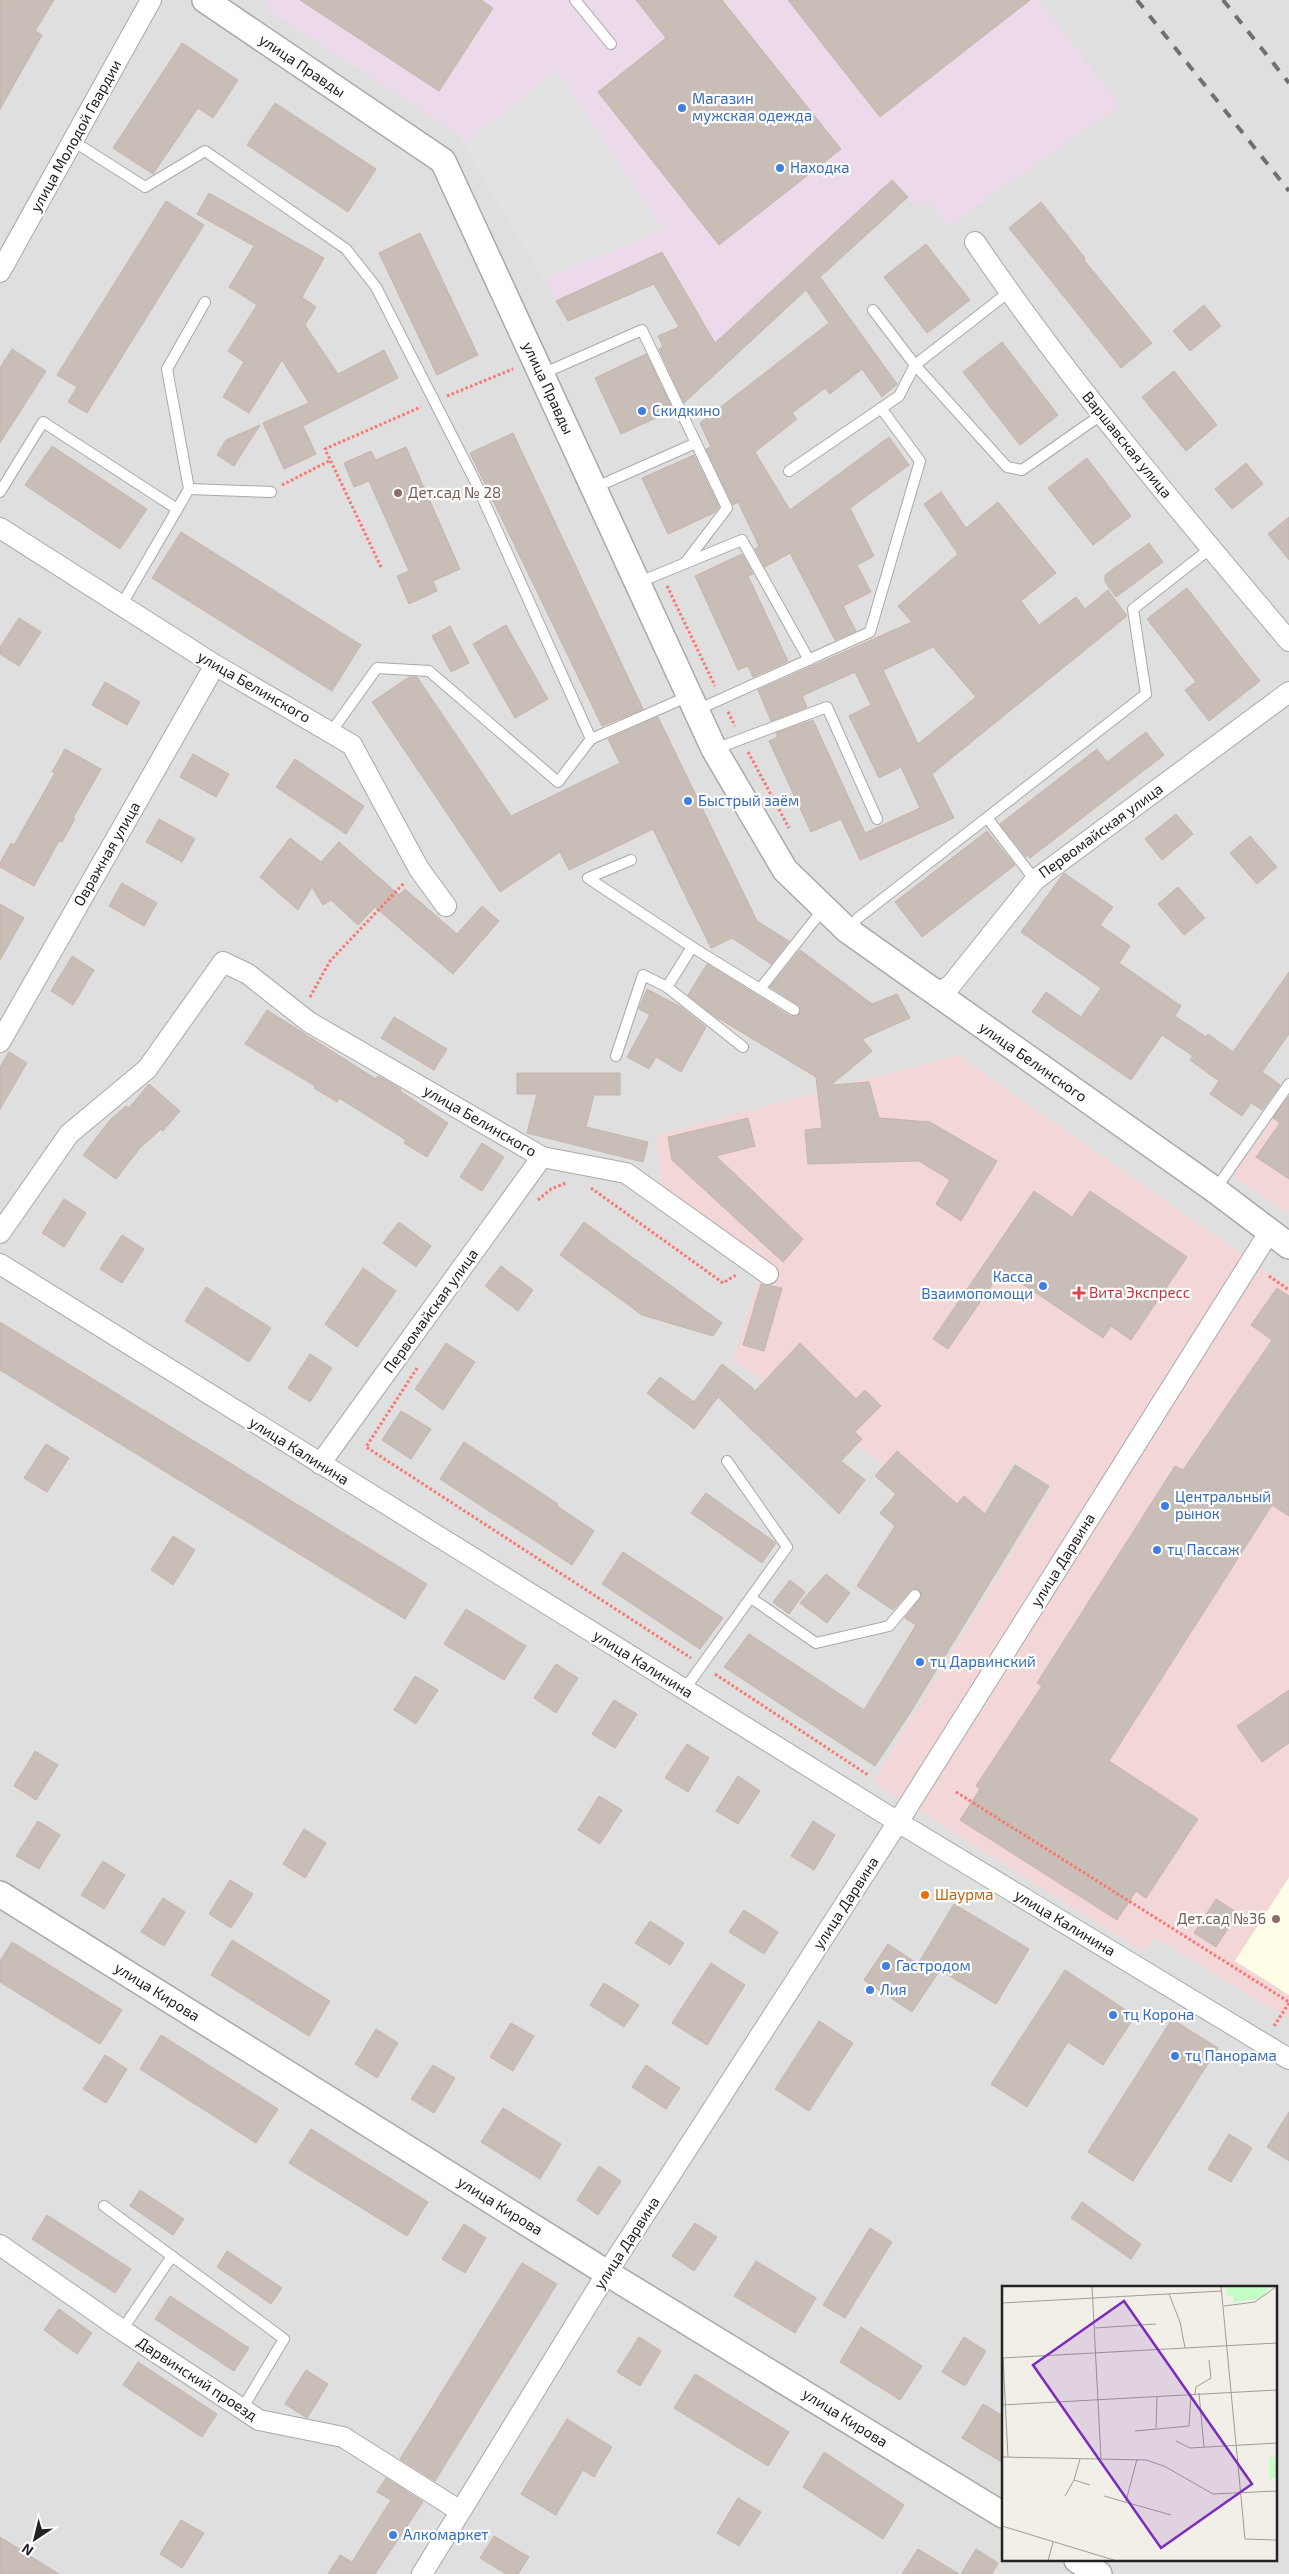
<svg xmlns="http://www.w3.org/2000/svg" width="1289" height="2574" viewBox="0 0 1289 2574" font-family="'Exo 2',sans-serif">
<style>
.residential{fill:#e0dfdf;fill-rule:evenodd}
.commercial{fill:#f3d7d8}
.industrial{fill:#ecdaea}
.education{fill:#fffde5}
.parking{fill:#e2e2e2}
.building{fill:#c8beb7;stroke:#c5b4aa;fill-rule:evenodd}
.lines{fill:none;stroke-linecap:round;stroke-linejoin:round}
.service-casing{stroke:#a9a9a9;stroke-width:12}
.minor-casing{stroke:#a9a9a9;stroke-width:22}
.tertiary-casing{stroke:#a9a9a9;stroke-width:28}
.path{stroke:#ff736d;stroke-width:3;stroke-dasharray:2.5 2.5;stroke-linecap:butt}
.service{stroke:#fff;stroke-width:10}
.minor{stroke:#fff;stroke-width:20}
.tertiary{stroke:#fff;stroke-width:25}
.rail{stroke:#707070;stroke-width:4;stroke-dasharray:10 10;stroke-linecap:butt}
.shop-dot{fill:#3f7fe0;stroke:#fff;stroke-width:2}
.education-dot{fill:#8d6e63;stroke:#fff;stroke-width:2}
.health-dot{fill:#e0444e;stroke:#fff;stroke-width:2}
.food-dot{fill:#e8710a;stroke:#fff;stroke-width:2}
.labels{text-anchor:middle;stroke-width:4.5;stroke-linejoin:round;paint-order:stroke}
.street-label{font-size:15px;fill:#222;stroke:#fff}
.shop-label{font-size:15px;fill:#366cbe;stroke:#fff;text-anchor:start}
.education-label{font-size:15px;fill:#785e54;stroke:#fff;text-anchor:start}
.health-label{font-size:15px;fill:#be3a42;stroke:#fff;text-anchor:start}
.food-label{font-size:15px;fill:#c56008;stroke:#fff;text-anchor:start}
.inset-road{fill:none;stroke:#9f9d99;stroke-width:1}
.view{fill:#7b2cbf;fill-opacity:0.15;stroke:#7b2cbf;stroke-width:2.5}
.inset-edge{fill:none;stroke:#222;stroke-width:2.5}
</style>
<rect width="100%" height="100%" fill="#f2efe8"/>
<path class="residential" d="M0,0H1289V2574H0ZM1003,2288H1275V2560H1003Z"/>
<g class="commercial">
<path d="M958,1055L1289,1287V2019L1154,1937L1143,1952L873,1782L1053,1486L1013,1462L975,1527L733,1360L761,1267L662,1196L657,1135Z"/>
<path d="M1289,1097V1214L1232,1176Z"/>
</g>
<path class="industrial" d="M269,0H1038L1120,105L948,226L928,199L916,207L907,197L710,379L654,284L568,321L459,135L264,7Z"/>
<path class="education" d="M1289,1877V1995L1235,1961Z"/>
<path class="parking" d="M556,70L663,230L543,279L464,144Z"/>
<g class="building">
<path d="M0,0H54L35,31L42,35L0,109Z"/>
<path d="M300,0H481L493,8L439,91Z"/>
<path d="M636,0H722L841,149L719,245L598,92L666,38Z"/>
<path d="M788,0H1030L880,117Z"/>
<path d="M182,43L238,80L213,118L198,108L153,174L113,148Z"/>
<path d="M275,103L376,169L348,212L247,145Z"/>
<path d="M892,180L908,197L820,277L897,384L882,397L862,369L830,394L825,388L792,413L797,419L755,452L790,510L889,437L909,465L850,508L874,556L857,565L871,592L843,606L856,631L835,640L790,553L765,567L755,549L759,546L738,502L733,505L706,449L711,447L700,423L829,323L806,290L684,403L659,349L663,347L658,336L679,327L654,284L568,321L556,301L662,252L715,343Z"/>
<path d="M209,193L324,258L302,297L316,307L305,325L338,374L384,350L398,378L303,426L316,454L284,469L263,423L309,403L282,360L249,413L223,397L244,362L228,351L257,305L229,287L254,246L197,214Z"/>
<path d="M166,201L204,225L87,413L68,402L77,387L57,375Z"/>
<path d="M1041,202L1085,258L1084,260L1152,343L1121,368L1009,228Z"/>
<path d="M420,233L478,355L437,375L379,253Z"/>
<path d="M926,244L970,300L927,333L884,277Z"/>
<path d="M1204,305L1221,326L1190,351L1173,331Z"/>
<path d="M1002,342L1058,415L1020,445L963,372Z"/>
<path d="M12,349L46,371L0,443V368Z"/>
<path d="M646,354L673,410L621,434L595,378Z"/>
<path d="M1174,371L1217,425L1186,451L1142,397Z"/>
<path d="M260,425L234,466L217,455L226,440Z"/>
<path d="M513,433L643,709L602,726L470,453Z"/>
<path d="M52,446L147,509L120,549L25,485Z"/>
<path d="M406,447L460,569L433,581L437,591L409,604L397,576L409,571L369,481L354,487L344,463L371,451L376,460Z"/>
<path d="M694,455L719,507L714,513L668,534L642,478Z"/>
<path d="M1087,458L1131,516L1093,545L1048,488Z"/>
<path d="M1246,463L1263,484L1232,509L1215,489Z"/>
<path d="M941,492L966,528L998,502L1056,573L1021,601L1039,625L1076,597L1085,609L1108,590L1127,616L932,774L954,818L860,860L841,819L811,832L769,741L778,737L776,733L813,720L865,833L920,808L901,767L879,778L849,716L871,705L855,672L802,696L807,707L771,721L758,690L912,622L898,606L958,554L924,504ZM933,647L976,697L918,744L883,670Z"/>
<path d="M1289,517V560L1268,534Z"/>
<path d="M181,532L361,645L332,691L152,578Z"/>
<path d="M1149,543L1163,562L1116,597L1105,582V575Z"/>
<path d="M742,554L753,574L748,576L788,661L753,677L748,666L738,670L695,576Z"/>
<path d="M1187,588L1260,681L1209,721L1185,690L1196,682L1147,619Z"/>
<path d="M19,618L41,632L19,666L0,654V647Z"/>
<path d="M506,625L548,699L515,718L473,644Z"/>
<path d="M450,626L469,663L451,672L432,636Z"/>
<path d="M409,677H417L511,816L620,763L608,739L658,717L757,921L789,941L771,964L732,938L711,948L653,829L569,870L560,852L500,892L372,702Z"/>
<path d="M105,682L140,702L127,725L92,705Z"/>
<path d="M1146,732L1164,755L1030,858L1028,855L1026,857L1000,824L1097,749L1107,762Z"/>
<path d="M65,749L101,769L73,818L75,819L62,842L59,841L34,886L0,867V863L11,843L14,845L55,773L52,772Z"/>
<path d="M193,754L229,774L216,797L180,777Z"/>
<path d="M295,759L364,806L346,834L276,787Z"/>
<path d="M1176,814L1193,834L1162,860L1145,839Z"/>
<path d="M159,819L195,839L182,862L146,842Z"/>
<path d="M987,831L1015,865L922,937L895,902Z"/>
<path d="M1250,836L1277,867L1257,884L1230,853Z"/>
<path d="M290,838L321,862L339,842L399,895L405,889L457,934L482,906L499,921L453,974L375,907L358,925L331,900L323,905L312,887L298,910L260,877Z"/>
<path d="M1064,873L1113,907L1100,925L1130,946L1119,963L1181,1006L1175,1016L1206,1037L1208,1034L1233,1052L1289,972V1034L1262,1072L1280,1085L1262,1110L1251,1103L1242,1116L1210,1094L1219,1081L1190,1060L1193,1056L1162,1035L1131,1080L1032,1012L1046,992L1081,1017L1101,988L1021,932Z"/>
<path d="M122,883L157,903L144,926L109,906Z"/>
<path d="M1178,887L1205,918L1184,935L1158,904Z"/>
<path d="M0,904L24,918L0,960Z"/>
<path d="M800,950L872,1004L897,994L910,1018L862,1039L872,1051L831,1085L869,1082L879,1118L930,1122L997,1161L961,1221L936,1204L950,1180L919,1161L808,1164L805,1130L822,1128L816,1077L713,1015L688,995L707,964L790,1016H797L800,1013V1006L770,987Z"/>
<path d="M72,956L94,970L73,1005L51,991Z"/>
<path d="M647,989L681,1007L706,1027L681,1072L656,1057L649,1069L627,1057L650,1015L639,1009Z"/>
<path d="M267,1010L376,1079L378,1076L401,1089L400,1091L448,1123L427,1157L404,1143L406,1140L339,1098L337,1102L314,1088L315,1086L245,1044Z"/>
<path d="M394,1017L447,1049L434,1070L381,1038Z"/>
<path d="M9,1052L27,1063L0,1109V1067Z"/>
<path d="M517,1073H620V1095H594L586,1127L648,1142L643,1162L527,1133L537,1094H517Z"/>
<path d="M149,1084L180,1111L163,1131L161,1129L140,1148L116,1179L83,1155L110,1120L126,1106L129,1108Z"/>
<path d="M1289,1096V1179L1256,1157L1280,1123L1273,1118Z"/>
<path d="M748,1118L755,1146L716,1156L803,1239L783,1262L672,1160L668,1137Z"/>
<path d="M482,1143L504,1157L482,1191L460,1177Z"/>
<path d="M1034,1191L1072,1217L1090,1191L1187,1257L1131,1340L1111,1326L1103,1338L1002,1270L948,1349L933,1339Z"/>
<path d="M64,1199L86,1213L64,1247L42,1233Z"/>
<path d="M399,1222L431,1246L416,1267L383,1243Z"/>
<path d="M584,1222L722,1323L713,1336L642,1315L560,1255Z"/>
<path d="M122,1235L144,1249L122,1283L100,1269Z"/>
<path d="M501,1266L533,1290L518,1311L485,1286Z"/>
<path d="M363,1268L396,1291L357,1347L325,1324Z"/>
<path d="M761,1284L782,1288L764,1351L743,1345Z"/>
<path d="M206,1287L271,1328L249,1362L185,1321Z"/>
<path d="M1277,1288L1289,1296V1516L1272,1505L1109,1761L1198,1819L1146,1898L1136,1891L1117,1920L960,1820L980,1789L976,1786L1042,1686L1037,1683L1175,1466L1183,1470L1272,1340L1251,1325Z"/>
<path d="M0,1322L427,1584L405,1619L0,1370Z"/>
<path d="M446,1343L475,1362L443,1410L415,1389Z"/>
<path d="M800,1343L856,1399L865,1390L881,1406L855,1432L862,1439L841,1461L865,1480L839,1514L718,1397L694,1429L647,1393L660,1377L694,1402L722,1364L753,1388L752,1390H756Z"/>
<path d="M310,1354L332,1368L310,1402L288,1388Z"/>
<path d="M401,1411L431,1429L411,1459L382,1440Z"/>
<path d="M464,1442L558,1504L557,1506L594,1531L572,1565L440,1479Z"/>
<path d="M46,1444L69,1458L47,1492L24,1478Z"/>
<path d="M897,1451L957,1504L964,1496L985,1514L1015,1465L1049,1486L910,1713L875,1766L724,1667L749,1634L864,1710L916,1625L905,1618L922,1596L919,1589H912L893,1610L857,1586L895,1526L880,1513L896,1494L875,1476Z"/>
<path d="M706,1493L776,1543L762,1563L691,1513Z"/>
<path d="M173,1536L195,1550L173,1585L151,1570Z"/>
<path d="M623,1552L723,1618L700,1649L602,1584Z"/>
<path d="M826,1574L850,1593L827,1623L800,1603Z"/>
<path d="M790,1580L805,1592L789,1614L773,1602Z"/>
<path d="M466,1609L526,1646L504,1680L444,1644Z"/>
<path d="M556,1664L578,1678L556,1713L534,1698Z"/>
<path d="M415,1676L438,1690L416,1724L394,1710Z"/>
<path d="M1289,1690V1743L1262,1762L1237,1726Z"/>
<path d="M614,1700L637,1714L615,1748L592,1734Z"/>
<path d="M687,1744L709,1758L688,1792L665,1778Z"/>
<path d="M35,1751L58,1765L36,1800L14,1786Z"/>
<path d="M738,1776L760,1791L738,1824L716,1811Z"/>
<path d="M599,1796L622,1810L600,1844L578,1830Z"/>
<path d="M38,1821L60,1835L39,1869L16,1856Z"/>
<path d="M813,1821L835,1835L814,1870L791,1856Z"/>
<path d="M304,1829L326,1843L305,1878L283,1864Z"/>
<path d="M103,1861L125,1875L104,1909L81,1895Z"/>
<path d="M230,1880L253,1894L231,1928L209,1914Z"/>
<path d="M163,1898L185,1912L164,1946L141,1932Z"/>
<path d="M1216,1899L1238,1913L1216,1947L1194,1933Z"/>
<path d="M954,1904L1029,1949L996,2004L940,1970L912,2012L864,1980L888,1944L918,1964Z"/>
<path d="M744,1910L778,1932L764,1954L729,1932Z"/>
<path d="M650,1921L684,1943L670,1965L635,1943Z"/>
<path d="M232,1940L330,2001L309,2036L211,1975Z"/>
<path d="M12,1942L122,2010L100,2044L0,1982V1961Z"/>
<path d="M711,1963L745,1985L707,2045L672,2023Z"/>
<path d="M1065,1970L1135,2016L1103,2065L1068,2042L1027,2107L991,2084Z"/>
<path d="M604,1983L639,2005L624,2027L590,2005Z"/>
<path d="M1172,2019L1218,2048L1133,2181L1088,2152Z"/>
<path d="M819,2021L853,2043L809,2111L775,2089Z"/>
<path d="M511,2023L534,2036L513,2071L490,2057Z"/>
<path d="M376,2029L398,2043L377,2078L355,2064Z"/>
<path d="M161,2035L278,2109L256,2143L140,2069Z"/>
<path d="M105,2055L127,2069L106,2103L83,2089Z"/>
<path d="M433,2065L455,2078L434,2113L411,2099Z"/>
<path d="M646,2065L680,2088L666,2109L632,2087Z"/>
<path d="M503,2108L561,2144L540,2179L481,2142Z"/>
<path d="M1289,2112V2161L1267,2147Z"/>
<path d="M311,2129L428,2202L407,2236L289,2163Z"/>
<path d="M1229,2134L1252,2148L1231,2182L1208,2169Z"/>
<path d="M599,2166L621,2181L598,2215L577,2200Z"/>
<path d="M140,2190L184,2219L173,2235L130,2206Z"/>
<path d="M1082,2202L1141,2244L1131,2259L1071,2218Z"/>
<path d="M47,2215L131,2269L115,2293L32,2239Z"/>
<path d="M695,2223L717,2237L694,2271L672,2256Z"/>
<path d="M464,2224L486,2238L465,2273L442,2259Z"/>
<path d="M870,2228L892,2242L845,2318L823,2305Z"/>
<path d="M227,2251L282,2288L271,2304L217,2267Z"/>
<path d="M756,2261L816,2298L795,2333L734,2296Z"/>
<path d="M522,2263L557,2284L435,2481L400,2459Z"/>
<path d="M170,2296L249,2348L234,2371L155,2319Z"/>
<path d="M59,2309L92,2333L77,2354L44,2330Z"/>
<path d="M861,2327L922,2366L900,2400L840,2362Z"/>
<path d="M639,2337L661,2351L640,2386L617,2372Z"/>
<path d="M964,2337L986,2351L965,2386L942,2372Z"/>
<path d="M138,2362L217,2414L202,2437L123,2385Z"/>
<path d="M306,2370L328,2384L307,2418L285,2404Z"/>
<path d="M695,2374L789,2432L768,2466L674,2408Z"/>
<path d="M983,2404L1003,2416V2463L962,2438Z"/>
<path d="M567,2419L612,2447L594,2477L583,2470L556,2515L521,2494Z"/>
<path d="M824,2452L904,2505L883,2539L803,2487Z"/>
<path d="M386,2478L423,2502L375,2574H328L340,2555L352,2562L391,2500L377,2492Z"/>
<path d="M738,2498L761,2512L739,2546L717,2533Z"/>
<path d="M181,2520L204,2533L182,2568L160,2554Z"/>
<path d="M494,2536L529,2557L518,2574H506L480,2558Z"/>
<path d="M0,2537L59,2574H0Z"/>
<path d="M918,2549L959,2574H902Z"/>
<path d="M976,2549L998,2563L992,2574H961Z"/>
</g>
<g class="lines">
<defs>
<g id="service">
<path d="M575,0L611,44"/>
<path d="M73,141L145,187L205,151L346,249L376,287L474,479L591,739L689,696"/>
<path d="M873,310L915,365L1009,292"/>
<path d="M542,374L642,330L727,508L685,563"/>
<path d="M789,471L899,396L915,365L1007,467L1022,470L1101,415"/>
<path d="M594,488L696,443"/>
<path d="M189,489L271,492"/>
<path d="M0,492L43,422L177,509"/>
<path d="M637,583L742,540L809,660"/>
<path d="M122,604L189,489L167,369L205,302"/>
<path d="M697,710L870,632L920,461L881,408"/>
<path d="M331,732L377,668L429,671L558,782L591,739"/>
<path d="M715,749L827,707L877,819"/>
<path d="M988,819L1035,880"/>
<path d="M631,860L588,878L692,947L794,1010"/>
<path d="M848,930L858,918L1146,694L1133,609L1211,548"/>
<path d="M667,987L692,947"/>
<path d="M760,989L824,908"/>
<path d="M616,1056L643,975L667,987L743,1047"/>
<path d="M1215,1190L1289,1084"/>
<path d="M751,1598L816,1643L889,1626L915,1595"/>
<path d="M684,1690L787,1547L727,1461"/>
<path d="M104,2206L284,2339L242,2409"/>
<path d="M122,2330L172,2256"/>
</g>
<g id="minor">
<path d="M975,242C1070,382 1180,512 1289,641"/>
<path d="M0,272L151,0"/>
<path d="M0,528L215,665L352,745L419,869L446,906"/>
<path d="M936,994L951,985L1035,880L1289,692"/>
<path d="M0,1042L215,665"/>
<path d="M0,1233L69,1134L147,1069L223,962L248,974L309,1022L542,1157L626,1173L768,1274"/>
<path d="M0,1264L898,1822L1289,2059"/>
<path d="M320,1464L542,1157"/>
<path d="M0,2245L122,2330L259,2420L343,2437L460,2511"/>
<path d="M422,2574L607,2273L898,1822L1270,1231"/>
</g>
<g id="tertiary">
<path d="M205,0L443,161L714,749L785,870L847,930L1215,1190L1289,1246"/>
<path d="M0,1894L607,2273L1003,2515"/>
<path d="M1077,2560L1099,2574"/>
</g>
</defs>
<use href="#service" class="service-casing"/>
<use href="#minor" class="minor-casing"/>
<use href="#tertiary" class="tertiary-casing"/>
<g class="path">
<path d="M447,396L513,369"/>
<path d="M282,485L331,460"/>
<path d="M381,567L325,449L421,407"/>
<path d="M667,586L715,686"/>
<path d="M728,712L735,726"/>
<path d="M748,752L789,828"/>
<path d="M310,997L330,961L404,883"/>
<path d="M591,1188L723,1283L736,1275"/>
<path d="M538,1200L551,1189L566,1183"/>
<path d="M1269,1276L1289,1290"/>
<path d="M417,1368L366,1447L691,1658"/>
<path d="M715,1674L868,1775"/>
<path d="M956,1792L1289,2002"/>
<path d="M1274,2026L1289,2003"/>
</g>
<use href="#service" class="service"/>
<use href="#minor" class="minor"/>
<use href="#tertiary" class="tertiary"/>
<g class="rail">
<path d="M1137,0L1289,191"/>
<path d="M1223,0L1289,83"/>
</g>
</g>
<g class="shop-dot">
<circle cx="682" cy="108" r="5"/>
<circle cx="780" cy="168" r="5"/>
<circle cx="642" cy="411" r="5"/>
<circle cx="688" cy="801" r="5"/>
<circle cx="1043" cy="1286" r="5"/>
<circle cx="1165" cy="1506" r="5"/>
<circle cx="1157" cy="1550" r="5"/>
<circle cx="920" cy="1662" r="5"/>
<circle cx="886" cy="1966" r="5"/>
<circle cx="870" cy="1990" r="5"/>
<circle cx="1113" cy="2015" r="5"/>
<circle cx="1175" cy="2056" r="5"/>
<circle cx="393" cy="2535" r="5"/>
</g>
<g class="education-dot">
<circle cx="398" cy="493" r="5"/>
<circle cx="1276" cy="1919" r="5"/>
</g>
<path class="health-dot" d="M1076.5 1285.5h5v5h5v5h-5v5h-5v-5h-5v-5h5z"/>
<circle class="food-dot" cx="925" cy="1895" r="5"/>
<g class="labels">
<g class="street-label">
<text transform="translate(302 66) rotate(34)" y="5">улица Правды</text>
<text transform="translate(76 136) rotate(-61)" y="5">улица Молодой Гвардии</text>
<text transform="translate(548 388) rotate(65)" y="5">улица Правды</text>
<text transform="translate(1127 445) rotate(51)" y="5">Варшавская улица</text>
<text transform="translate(254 687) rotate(30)" y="5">улица Белинского</text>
<text transform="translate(1101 831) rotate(-36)" y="5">Первомайская улица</text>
<text transform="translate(107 854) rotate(-60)" y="5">Овражная улица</text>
<text transform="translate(1033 1062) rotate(35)" y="5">улица Белинского</text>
<text transform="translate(480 1121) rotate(30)" y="5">улица Белинского</text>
<text transform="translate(431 1311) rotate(-54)" y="5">Первомайская улица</text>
<text transform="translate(299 1451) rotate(32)" y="5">улица Калинина</text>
<text transform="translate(1063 1560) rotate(-58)" y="5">улица Дарвина</text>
<text transform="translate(643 1664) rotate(32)" y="5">улица Калинина</text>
<text transform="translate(846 1903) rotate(-57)" y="5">улица Дарвина</text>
<text transform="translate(1065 1923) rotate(31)" y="5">улица Калинина</text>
<text transform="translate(157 1992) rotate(32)" y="5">улица Кирова</text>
<text transform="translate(500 2206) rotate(32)" y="5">улица Кирова</text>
<text transform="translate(627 2243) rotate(-57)" y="5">улица Дарвина</text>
<text transform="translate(197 2379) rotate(33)" y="5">Дарвинский проезд</text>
<text transform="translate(845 2418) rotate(32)" y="5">улица Кирова</text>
</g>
<g class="shop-label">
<text x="692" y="104">Магазин<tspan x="692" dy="17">мужская одежда</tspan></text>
<text x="790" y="173">Находка</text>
<text x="652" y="416">Скидкино</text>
<text x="698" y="806">Быстрый заём</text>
<text x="1033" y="1282" text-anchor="end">Касса<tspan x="1033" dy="17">Взаимопомощи</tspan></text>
<text x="1175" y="1502">Центральный<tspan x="1175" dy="17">рынок</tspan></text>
<text x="1167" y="1555">тц Пассаж</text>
<text x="930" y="1667">тц Дарвинский</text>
<text x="896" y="1971">Гастродом</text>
<text x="880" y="1995">Лия</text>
<text x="1123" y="2020">тц Корона</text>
<text x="1185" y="2061">тц Панорама</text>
<text x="403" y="2540">Алкомаркет</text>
</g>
<g class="education-label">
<text x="408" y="498">Дет.сад № 28</text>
<text x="1266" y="1924" text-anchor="end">Дет.сад №36</text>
</g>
<g class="health-label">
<text x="1089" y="1298">Вита Экспресс</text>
</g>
<g class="food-label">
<text x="935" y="1900">Шаурма</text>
</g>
</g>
<g transform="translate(1002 2286)">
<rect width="275" height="275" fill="#f2efe8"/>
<path d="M224,0H266V3L259,12L231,17V10H225ZM267,171H274L275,192L268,193Z" fill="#c5fdc6"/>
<path class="inset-road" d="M90,0L99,173M219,0L243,253L275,254M167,8L178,36L183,62M0,17L220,5M222,20L253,16L275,0M93,42L154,38M0,72L275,57M1,72L6,171M197,107L202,161M193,108L194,101L209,92L207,74M0,119L275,104M154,142L155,110M133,145L187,140L189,108M174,155L188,162L275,157M0,171L144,174L162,180L211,208L275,205M72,194L88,199M63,210L72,194L78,173M102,210L169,229M124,215L135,173M0,240L115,275M46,275L51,256"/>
<path class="view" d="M122,15L250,198L159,262L31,79Z"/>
<rect width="275" height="275" class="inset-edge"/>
</g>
<g transform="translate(35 2539) rotate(215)" stroke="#ffffff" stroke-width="4" paint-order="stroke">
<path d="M0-4L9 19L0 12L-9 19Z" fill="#222222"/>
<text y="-8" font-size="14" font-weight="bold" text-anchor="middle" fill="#222222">N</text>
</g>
</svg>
